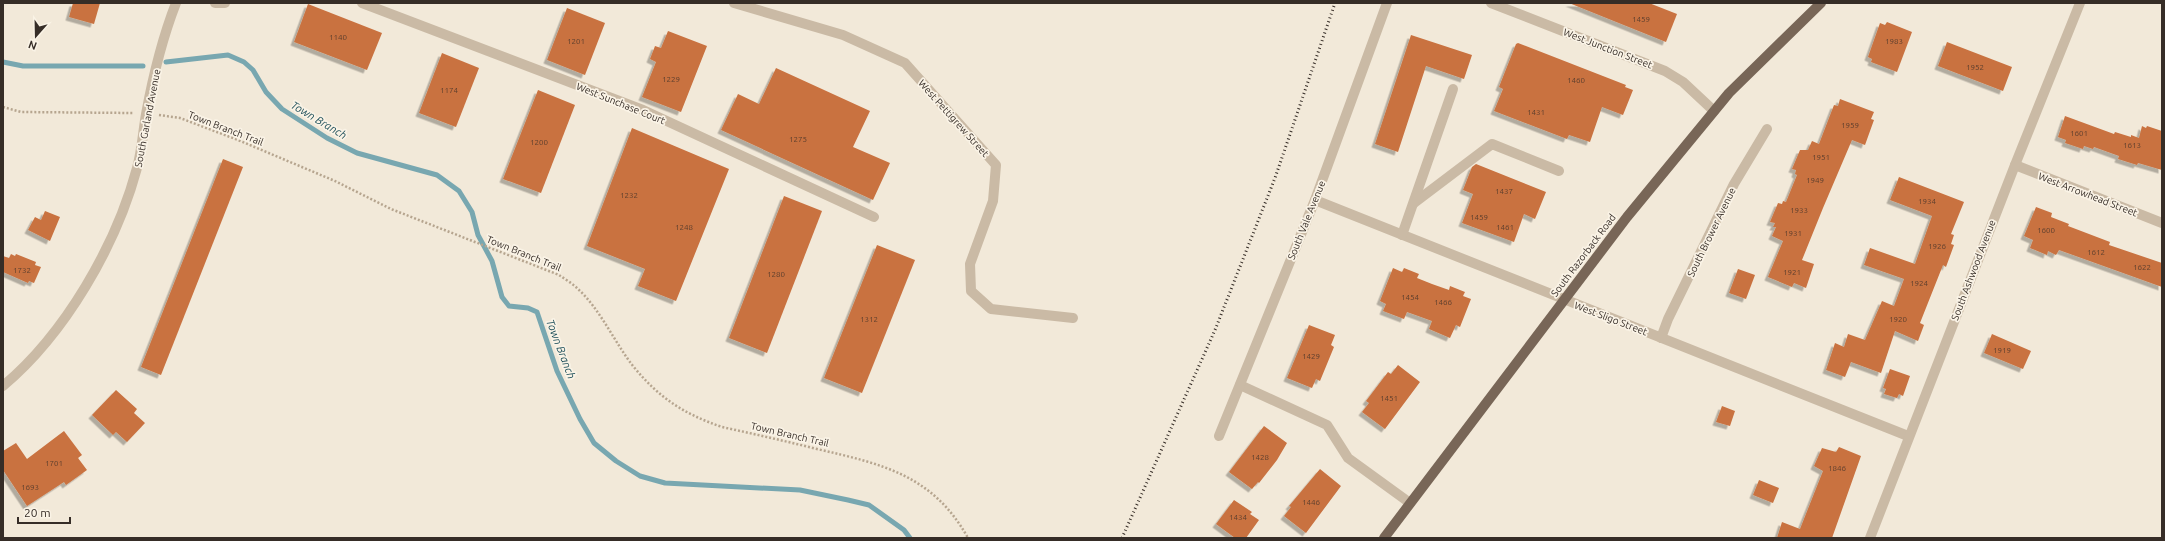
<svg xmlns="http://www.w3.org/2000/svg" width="2165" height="541" viewBox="0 0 2165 541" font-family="Ubuntu,sans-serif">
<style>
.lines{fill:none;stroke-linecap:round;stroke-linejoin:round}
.stream{stroke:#78a7b0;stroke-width:5}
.building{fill:#c97240;filter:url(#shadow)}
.path{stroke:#b6a58f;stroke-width:2.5;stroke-dasharray:2 2;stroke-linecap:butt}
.minor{stroke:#cabaa5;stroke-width:10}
.major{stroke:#786657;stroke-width:10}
.rail{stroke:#362d27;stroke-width:3;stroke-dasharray:1 3;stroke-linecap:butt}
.labels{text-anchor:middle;stroke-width:3.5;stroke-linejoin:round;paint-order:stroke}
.number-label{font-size:8px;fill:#5b3e2d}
.street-label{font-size:10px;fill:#362d27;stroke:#faf3e6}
.water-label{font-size:11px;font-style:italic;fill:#1b4d58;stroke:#faf3e6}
</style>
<defs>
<filter id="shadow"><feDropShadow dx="-3.5" dy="3.5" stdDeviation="0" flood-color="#0004"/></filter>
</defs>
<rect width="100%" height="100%" fill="#f2e9d9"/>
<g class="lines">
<g class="stream">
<path d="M3,62L23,66H143"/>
<path d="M166,62L228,55L244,62L253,70L266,92L282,109L327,138L357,153L437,175L459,191L472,212L478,235L492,261L502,297L509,306L528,308L537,312L557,371L580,419L594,443L616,461L640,476L665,483L800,490L848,500L869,505L904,530L910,538"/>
</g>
</g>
<g class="building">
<path d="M73,3H100L94,24L69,17Z"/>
<path d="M1569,3H1649L1677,14L1666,42Z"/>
<path d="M308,4L382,33L367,70L294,42Z"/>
<path d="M567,8L605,23L585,75L547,60Z"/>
<path d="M1887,22L1912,32L1897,72L1871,62L1872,59L1868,57L1880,23L1885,25Z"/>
<path d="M668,31L707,46L681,112L642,97L656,62L650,59L655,46L661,48Z"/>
<path d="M1411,35L1472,55L1464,79L1426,66L1398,152L1375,144Z"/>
<path d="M1947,42L2012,67L2003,91L1938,66Z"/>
<path d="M1518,43L1626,85L1625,87L1633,90L1623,115L1602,107L1590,142L1569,135L1567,139L1494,111L1503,89L1499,87L1516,44Z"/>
<path d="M442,53L479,68L456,127L419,113Z"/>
<path d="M776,68L870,111L853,147L890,163L873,200L721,130L738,94L759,104Z"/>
<path d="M538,90L575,105L541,193L503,179Z"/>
<path d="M1840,99L1874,112L1871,119L1874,120L1865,145L1852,140L1823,208L1802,260L1814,264L1806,288L1794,283L1792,287L1768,277L1783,241L1772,236L1776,227H1773L1775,223L1770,222L1778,203L1782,204L1783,201L1786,202L1797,175L1795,174L1796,170L1792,169L1800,150H1808L1812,141L1819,144L1834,105L1838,106Z"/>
<path d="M2065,116L2114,134L2115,132L2131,137V135L2139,138L2142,126L2146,128L2147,126L2162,131V170L2138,163L2137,165L2118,159L2119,156L2094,147L2093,149L2084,146L2083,149L2065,143L2066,140L2058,137Z"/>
<path d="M632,128L729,169L676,301L638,286L645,269L587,246Z"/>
<path d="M223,159L243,167L161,375L141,367Z"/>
<path d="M1476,164L1546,192L1535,219L1524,214L1514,242L1462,223L1473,194L1463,190L1472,167Z"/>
<path d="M1899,177L1964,202L1951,234L1954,235L1951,244L1954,245L1946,267L1943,265L1920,323L1924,325L1918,341L1895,331L1881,373L1851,362L1845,377L1826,370L1835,343L1844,347L1848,334L1865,340L1882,301L1894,306L1904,279L1864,265L1870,248L1915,264L1932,216L1890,200Z"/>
<path d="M784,196L822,211L767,353L729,338Z"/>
<path d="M2036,207L2052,213L2051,217L2069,224L2068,226L2110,242L2109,245L2162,263V287L2059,250L2056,255L2048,251L2047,255L2030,248L2033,240L2024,236Z"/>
<path d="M45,211L60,217L50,241L28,230L35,217L41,220Z"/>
<path d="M877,245L915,260L862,393L824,378Z"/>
<path d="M11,254L15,256L16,254L36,262L35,265L41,267L34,283L29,281L28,283L3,272V256L9,258Z"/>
<path d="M1393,268L1402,272L1404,268L1419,274L1417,278L1432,284L1449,290L1450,286L1465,292L1463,296L1471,299L1460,327L1456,325L1450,338L1429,329L1432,321L1407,312L1404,319L1383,311L1386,304L1380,301Z"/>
<path d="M1738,269L1755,275L1746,299L1729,293Z"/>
<path d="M1309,325L1335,335L1331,345L1334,347L1320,381L1316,379L1312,388L1287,378Z"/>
<path d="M1992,334L2031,351L2023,369L1984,353Z"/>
<path d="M1398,365L1420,382L1385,429L1362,412L1369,403L1366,401L1388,372L1391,374Z"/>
<path d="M1890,369L1910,376L1903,396L1899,394L1897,398L1884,394L1886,389L1883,388Z"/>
<path d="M116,390L137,409L134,413L145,423L127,442L116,432L113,435L92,415Z"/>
<path d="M1722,406L1735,411L1730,426L1716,422Z"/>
<path d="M1264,426L1287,443L1277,460L1259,483L1258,482L1252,489L1229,472Z"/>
<path d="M64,431L82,455L78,458L87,470L66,485L64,482L27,506L3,470V451L16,443L27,459Z"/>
<path d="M1839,447L1861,456L1832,538H1777L1782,522L1800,529L1823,471L1814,466L1822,448L1836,452Z"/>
<path d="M1320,469L1341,486L1306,533L1284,516L1291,507L1289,506Z"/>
<path d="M1759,480L1779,488L1773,503L1753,495Z"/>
<path d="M1234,500L1252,512L1250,514L1259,520L1246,538H1235L1216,524Z"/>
</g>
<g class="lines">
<g class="path">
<path d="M3,107L21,112L133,113"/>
<path d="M159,115L180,118L238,140L335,181L391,209L559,275C565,279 573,284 578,289C600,309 615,343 633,366C659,398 684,414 722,427C754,434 785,441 817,449C882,464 933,475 968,538"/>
</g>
<g class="minor">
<path d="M215,3H225"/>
<path d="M362,3L643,110L874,217"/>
<path d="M734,3L843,35L905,63L996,165L993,201L970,264L971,291L991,309L1073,318"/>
<path d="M1491,3L1665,71L1683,82L1714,111"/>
<path d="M2015,165L2162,223"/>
<path d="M1315,200L1908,436"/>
<path d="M1414,203L1492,144L1559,171"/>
<path d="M1402,235L1453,89"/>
<path d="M1661,338L1668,319L1734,184L1767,129"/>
<path d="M1240,385L1327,425L1348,458L1410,503"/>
<path d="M3,386C65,334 116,246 137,168C142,150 143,131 146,114C153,76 162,39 176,3"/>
<path d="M1219,436L1315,200L1387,3"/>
<path d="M1870,538L2015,165L2080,3"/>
</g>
<path class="major" d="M1384,538L1627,217L1729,93L1821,3"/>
<path class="rail" d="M1122,538L1215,330L1275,178L1335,3"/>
</g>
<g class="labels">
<g class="number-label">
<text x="1641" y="22">1459</text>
<text x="338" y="40">1140</text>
<text x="576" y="44">1201</text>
<text x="1894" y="44">1983</text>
<text x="1975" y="70">1952</text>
<text x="671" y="82">1229</text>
<text x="1576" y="83">1460</text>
<text x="449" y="93">1174</text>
<text x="1536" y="115">1431</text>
<text x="1850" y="128">1959</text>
<text x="2079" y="136">1601</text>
<text x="798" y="142">1275</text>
<text x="539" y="145">1200</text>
<text x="2132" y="148">1613</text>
<text x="1821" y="160">1951</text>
<text x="1815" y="183">1949</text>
<text x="1504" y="194">1437</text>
<text x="629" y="198">1232</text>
<text x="1927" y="204">1934</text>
<text x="1799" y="213">1933</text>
<text x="1479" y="220">1459</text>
<text x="684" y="230">1248</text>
<text x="1505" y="230">1461</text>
<text x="2046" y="233">1600</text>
<text x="1793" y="236">1931</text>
<text x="1937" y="249">1926</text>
<text x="2096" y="255">1612</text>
<text x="2142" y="270">1622</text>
<text x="22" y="273">1732</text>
<text x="1792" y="275">1921</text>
<text x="776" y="277">1280</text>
<text x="1919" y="286">1924</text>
<text x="1410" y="300">1454</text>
<text x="1443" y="305">1466</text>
<text x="869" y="322">1312</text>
<text x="1898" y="322">1920</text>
<text x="2002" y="353">1919</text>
<text x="1311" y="359">1429</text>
<text x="1389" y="401">1451</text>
<text x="1260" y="460">1428</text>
<text x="54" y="466">1701</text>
<text x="1837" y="471">1846</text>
<text x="30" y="490">1693</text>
<text x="1311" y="505">1446</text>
<text x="1238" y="520">1434</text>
</g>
<g class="street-label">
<text transform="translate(1608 48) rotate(21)" y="4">West Junction Street</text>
<text transform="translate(621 103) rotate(22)" y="4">West Sunchase Court</text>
<text transform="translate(147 118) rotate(-79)" y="4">South Garland Avenue</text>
<text transform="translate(954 118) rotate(48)" y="4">West Pettigrew Street</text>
<text transform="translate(226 128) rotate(21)" y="4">Town Branch Trail</text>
<text transform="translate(2088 194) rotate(21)" y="4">West Arrowhead Street</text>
<text transform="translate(1306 220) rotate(-68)" y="4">South Vale Avenue</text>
<text transform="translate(1711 232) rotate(-64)" y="4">South Brower Avenue</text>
<text transform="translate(524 253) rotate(22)" y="4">Town Branch Trail</text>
<text transform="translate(1583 255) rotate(-53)" y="4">South Razorback Road</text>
<text transform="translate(1973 270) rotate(-69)" y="4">South Ashwood Avenue</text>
<text transform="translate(1611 318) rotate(21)" y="4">West Sligo Street</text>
<text transform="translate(790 434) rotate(13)" y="4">Town Branch Trail</text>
</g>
<g class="water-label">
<text transform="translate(319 120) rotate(31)" y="4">Town Branch</text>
<text transform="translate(561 349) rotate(69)" y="4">Town Branch</text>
</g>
</g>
<rect width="2165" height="541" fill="none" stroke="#362d27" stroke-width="8"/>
<g transform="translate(36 36) rotate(200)" stroke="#faf3e6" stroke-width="3" paint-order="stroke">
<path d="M0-3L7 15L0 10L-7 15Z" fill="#362d27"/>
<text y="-6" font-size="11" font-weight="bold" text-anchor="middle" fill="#362d27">N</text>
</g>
<path d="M18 517v6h52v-6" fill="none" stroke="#362d27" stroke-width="2"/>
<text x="24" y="517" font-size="12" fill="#362d27" stroke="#faf3e6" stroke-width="3" paint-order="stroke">20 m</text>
</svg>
